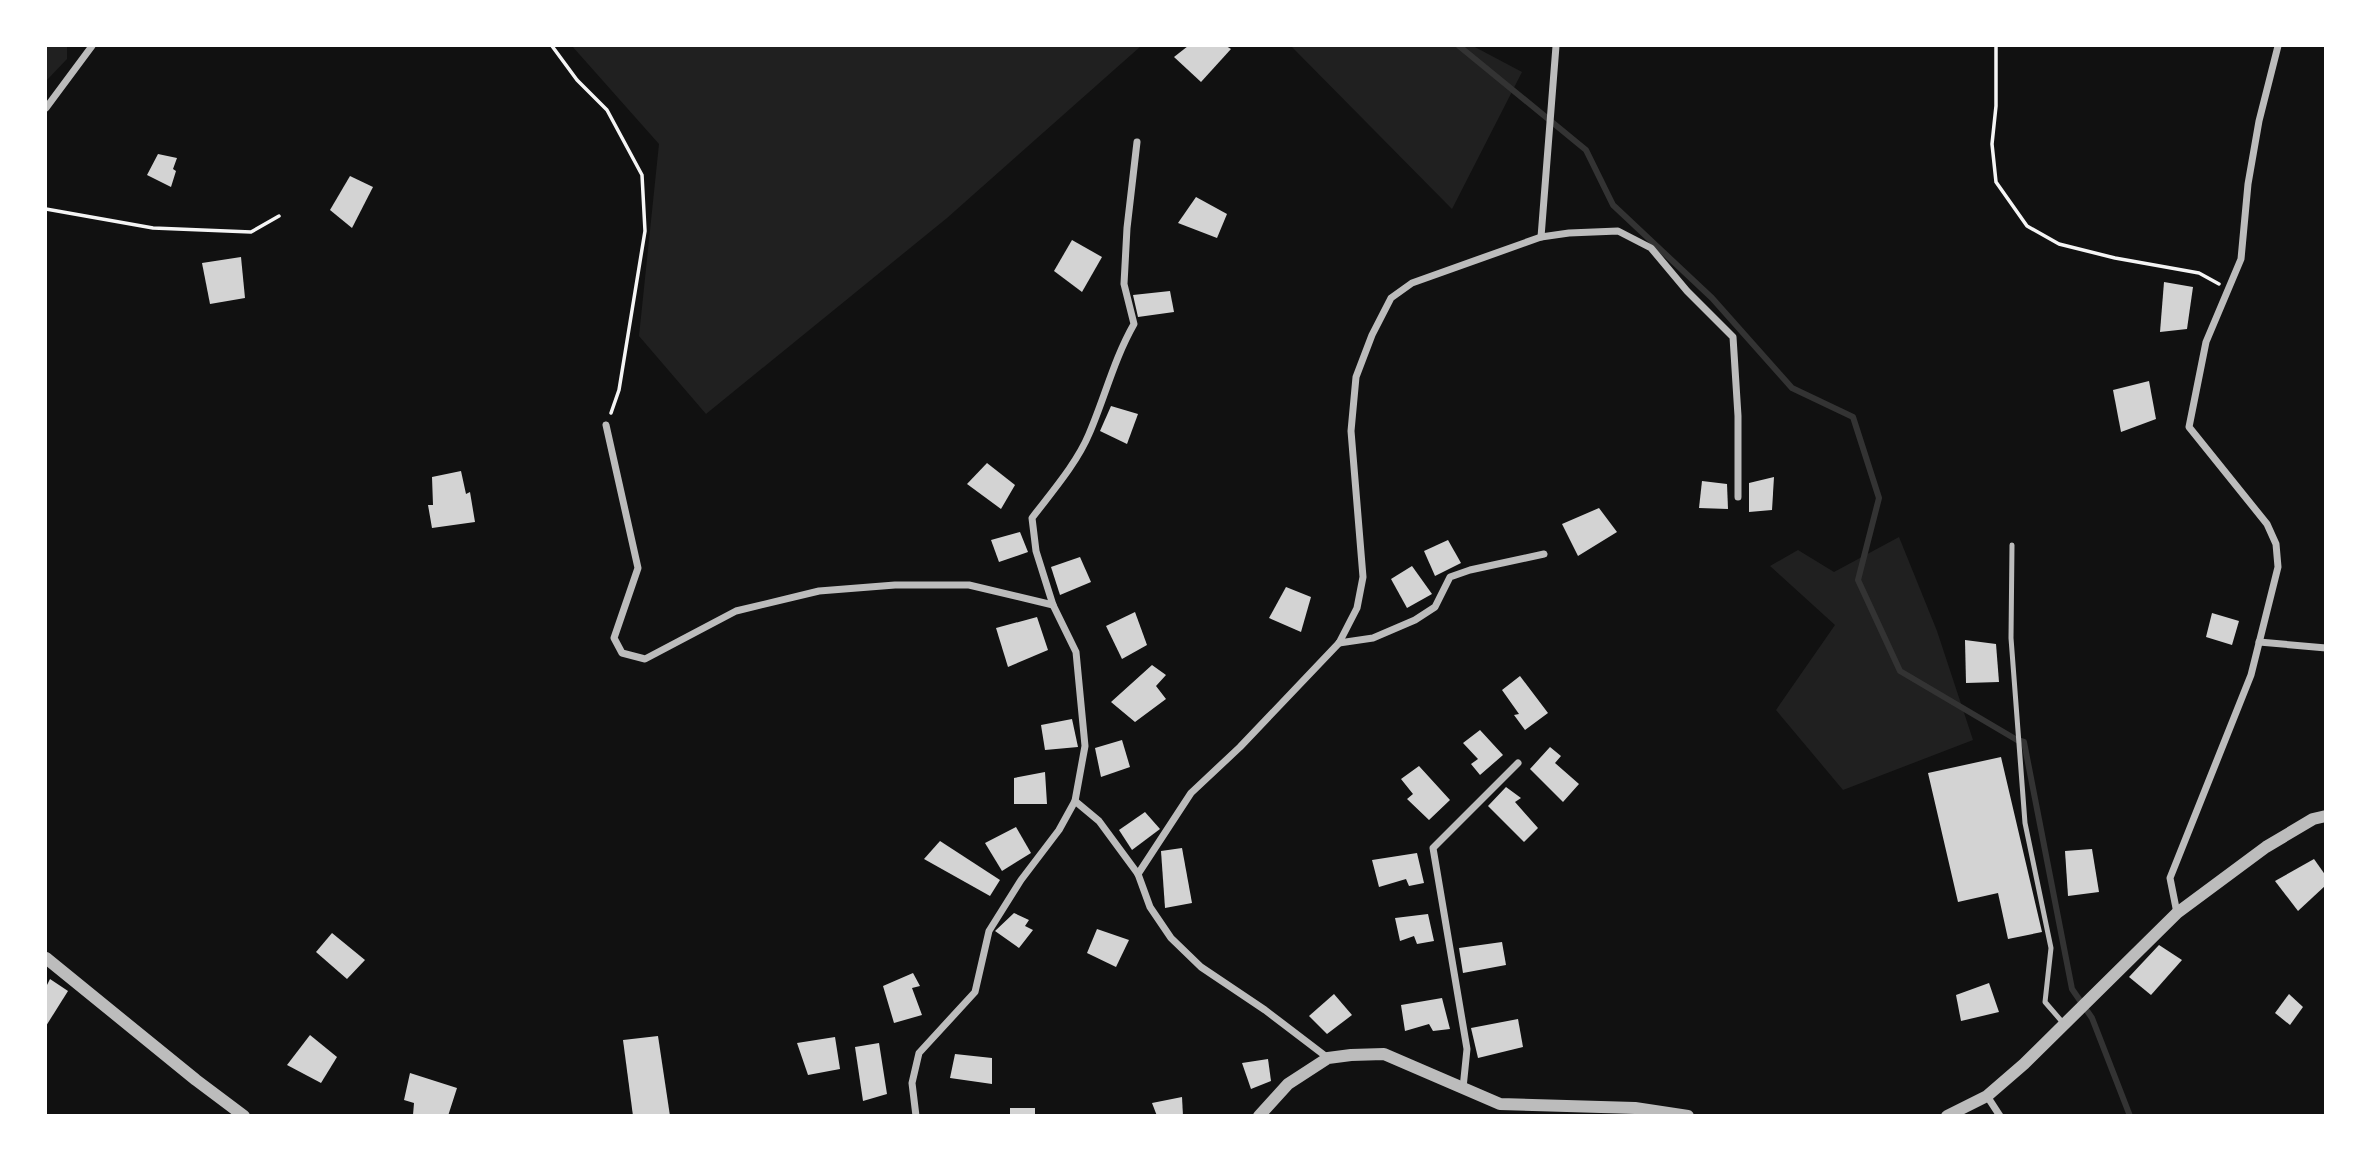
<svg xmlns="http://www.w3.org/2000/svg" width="2371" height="1161" viewBox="0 0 2371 1161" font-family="Overpass,sans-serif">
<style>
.green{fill:#202020}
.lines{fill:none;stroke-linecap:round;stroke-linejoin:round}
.stream{stroke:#333;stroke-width:6}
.building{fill:#d3d3d3}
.path{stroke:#f5f5f5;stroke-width:3.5}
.service{stroke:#bcbcbc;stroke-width:5}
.minor{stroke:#bcbcbc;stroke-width:7}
.tertiary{stroke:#bcbcbc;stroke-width:12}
</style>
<rect width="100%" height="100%" fill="#111"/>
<g class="green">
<path d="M46,46H67V59L46,81Z"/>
<path d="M572,46H1141L947,218L706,414L639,336L659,144Z"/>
<path d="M1291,46H1473L1522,72L1452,209Z"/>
<path d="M1899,537L1937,631L1973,740L1843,790L1776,710L1835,625L1770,566L1798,550L1834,572Z"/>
</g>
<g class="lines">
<path class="stream" d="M1459,46L1586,150L1613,205L1712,298L1792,388L1853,417L1879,498L1858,580L1900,671L2017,740L2024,742L2072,989L2092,1018L2130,1116"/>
</g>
<g class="building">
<path d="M1188,46H1226L1231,49L1201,82L1174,57Z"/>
<path d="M158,154L177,158L173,169L176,171L171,187L147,175Z"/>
<path d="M350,176L373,187L352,228L330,210Z"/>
<path d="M1196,197L1227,214L1217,238L1178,223Z"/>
<path d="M1072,240L1102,257L1082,292L1054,271Z"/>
<path d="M241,257L245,298L210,304L202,263Z"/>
<path d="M2164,282L2193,287L2187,329L2160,332Z"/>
<path d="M1170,291L1174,312L1138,317L1133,295Z"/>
<path d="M2149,381L2156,419L2121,432L2113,390Z"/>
<path d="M1111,406L1138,414L1127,444L1100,431Z"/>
<path d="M987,463L1015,485L1001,509L967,484Z"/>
<path d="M461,471L466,494L470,492L475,522L432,528L428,505H433L432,477Z"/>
<path d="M1774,477L1772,510L1749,512V483Z"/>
<path d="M1702,481L1727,484L1728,509L1699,508Z"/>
<path d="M1599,508L1617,532L1578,556L1562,524Z"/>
<path d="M1020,532L1028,552L999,562L991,540Z"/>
<path d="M1448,540L1461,563L1435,576L1424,551Z"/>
<path d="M1080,557L1091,582L1060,595L1051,567Z"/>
<path d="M1412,566L1432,594L1407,608L1391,579Z"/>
<path d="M1286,587L1311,597L1301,632L1269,618Z"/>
<path d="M1135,612L1147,645L1122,659L1106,626Z"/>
<path d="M2212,613L2239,621L2232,645L2206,637Z"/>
<path d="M1037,617L1048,650L1008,667L996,628Z"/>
<path d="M1965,640L1996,644L1999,682L1966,683Z"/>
<path d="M1152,665L1166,675L1156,686L1166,699L1135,722L1111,702Z"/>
<path d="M1520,676L1548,713L1525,730L1514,715L1519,714L1502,690Z"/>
<path d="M1072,719L1078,747L1045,750L1041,725Z"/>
<path d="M1480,730L1503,755L1480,775L1471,764L1478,759L1463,743Z"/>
<path d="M1122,740L1130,767L1101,777L1095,748Z"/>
<path d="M1550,747L1561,756L1555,763L1579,784L1563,802L1530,769Z"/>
<path d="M2001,757L2042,932L2008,939L1998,893L1958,902L1928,773Z"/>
<path d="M1419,766L1450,800L1429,820L1407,799L1413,794L1401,779Z"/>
<path d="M1045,772L1047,804H1014V778Z"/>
<path d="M1506,787L1521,798L1515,802L1538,828L1524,842L1488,806Z"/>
<path d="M1145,812L1160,829L1132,850L1119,830Z"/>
<path d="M1016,827L1031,853L1002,871L985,843Z"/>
<path d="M940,841L1000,880L990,896L924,859Z"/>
<path d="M1182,848L1192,903L1165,908L1161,851Z"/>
<path d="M2092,849L2099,892L2068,896L2065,851Z"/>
<path d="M1417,853L1424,883L1409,886L1406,879L1379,887L1372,860Z"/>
<path d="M2314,859L2326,876V885L2298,911L2275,881Z"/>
<path d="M1014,913L1029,920L1025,926L1033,930L1019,948L995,931Z"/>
<path d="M1428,914L1434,941L1417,944L1414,936L1400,941L1395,918Z"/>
<path d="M1097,929L1129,940L1116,967L1087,953Z"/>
<path d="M332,933L365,960L347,979L316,952Z"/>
<path d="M1502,942L1506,965L1463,973L1459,948Z"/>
<path d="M2159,945L2182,960L2151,995L2129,977Z"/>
<path d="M913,973L920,986L912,988L922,1015L894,1023L883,986Z"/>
<path d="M50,979L68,991L46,1026V987Z"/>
<path d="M1989,983L1999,1012L1961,1021L1956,995Z"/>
<path d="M1334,994L1352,1015L1327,1034L1309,1016Z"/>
<path d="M2289,994L2303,1007L2290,1025L2275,1013Z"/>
<path d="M1442,998L1450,1029L1433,1031L1429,1024L1405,1031L1401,1005Z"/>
<path d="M1518,1019L1523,1047L1478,1058L1471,1028Z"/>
<path d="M310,1035L337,1057L321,1083L287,1065Z"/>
<path d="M658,1036L670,1116H633L623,1040Z"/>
<path d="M835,1037L840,1069L808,1075L797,1043Z"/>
<path d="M879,1043L887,1094L863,1101L855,1047Z"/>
<path d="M955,1054L992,1058V1084L950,1078Z"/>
<path d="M1268,1059L1271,1081L1251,1089L1242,1063Z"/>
<path d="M410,1073L457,1088L448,1116L413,1115L414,1103L404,1100Z"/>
<path d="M1182,1097L1183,1116H1157L1152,1103Z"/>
<rect x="1010" y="1108" width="25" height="8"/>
</g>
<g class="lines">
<g class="path">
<path d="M552,46L577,80L607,110L642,175L645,231L619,390L611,413"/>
<path d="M1996,46V106L1992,144L1996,182L2027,226L2059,244L2115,258L2199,273L2219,284"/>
<path d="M46,209L153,228L251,232L279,216"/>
</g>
<path class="service" d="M2012,545L2011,638L2025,823L2051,948L2045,1002L2064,1024"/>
<g class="minor">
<path d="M46,108L92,46"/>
<path d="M1541,237L1556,46"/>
<path d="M606,425L638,568L614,638L622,653L645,659L736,611L819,591L895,585H969L1053,605"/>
<path d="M2259,642L2326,648"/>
<path d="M1339,643L1373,638L1415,620L1435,607L1450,577L1470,570L1544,554"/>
<path d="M1075,801L1085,746L1076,652L1053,605L1036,551L1032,518C1051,493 1077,463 1089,434C1105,397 1114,359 1134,324L1124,284L1127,228L1137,142"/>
<path d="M1138,874L1191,793L1240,747L1339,643L1357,608L1363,577L1351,431L1356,377L1372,335L1391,298L1412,283L1541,237L1569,233L1618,231L1651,248L1687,291L1733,337L1738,416V497"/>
<path d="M2177,913L2170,878L2251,675L2278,567L2276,544L2267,524L2189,427L2206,342L2241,259L2248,184L2259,121L2278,46"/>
<path d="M1463,1088L1467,1049L1433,848L1518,763"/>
<path d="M1987,1096L2000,1116"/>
<path d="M916,1116L912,1083L919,1053L975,992L989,931L1021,880L1059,830L1075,801L1099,821L1138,874L1150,907L1171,938L1201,967L1265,1010L1328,1058"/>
</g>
<g class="tertiary">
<path d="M46,958L196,1080L244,1116"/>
<path d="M1259,1116L1288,1084L1328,1058L1351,1055L1384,1054L1500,1104L1635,1108L1688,1116"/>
<path d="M1947,1116L1987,1096L2024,1064L2177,913L2266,847L2313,819L2326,816"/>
</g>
</g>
<rect width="2371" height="1161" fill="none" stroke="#ffffff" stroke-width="94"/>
</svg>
